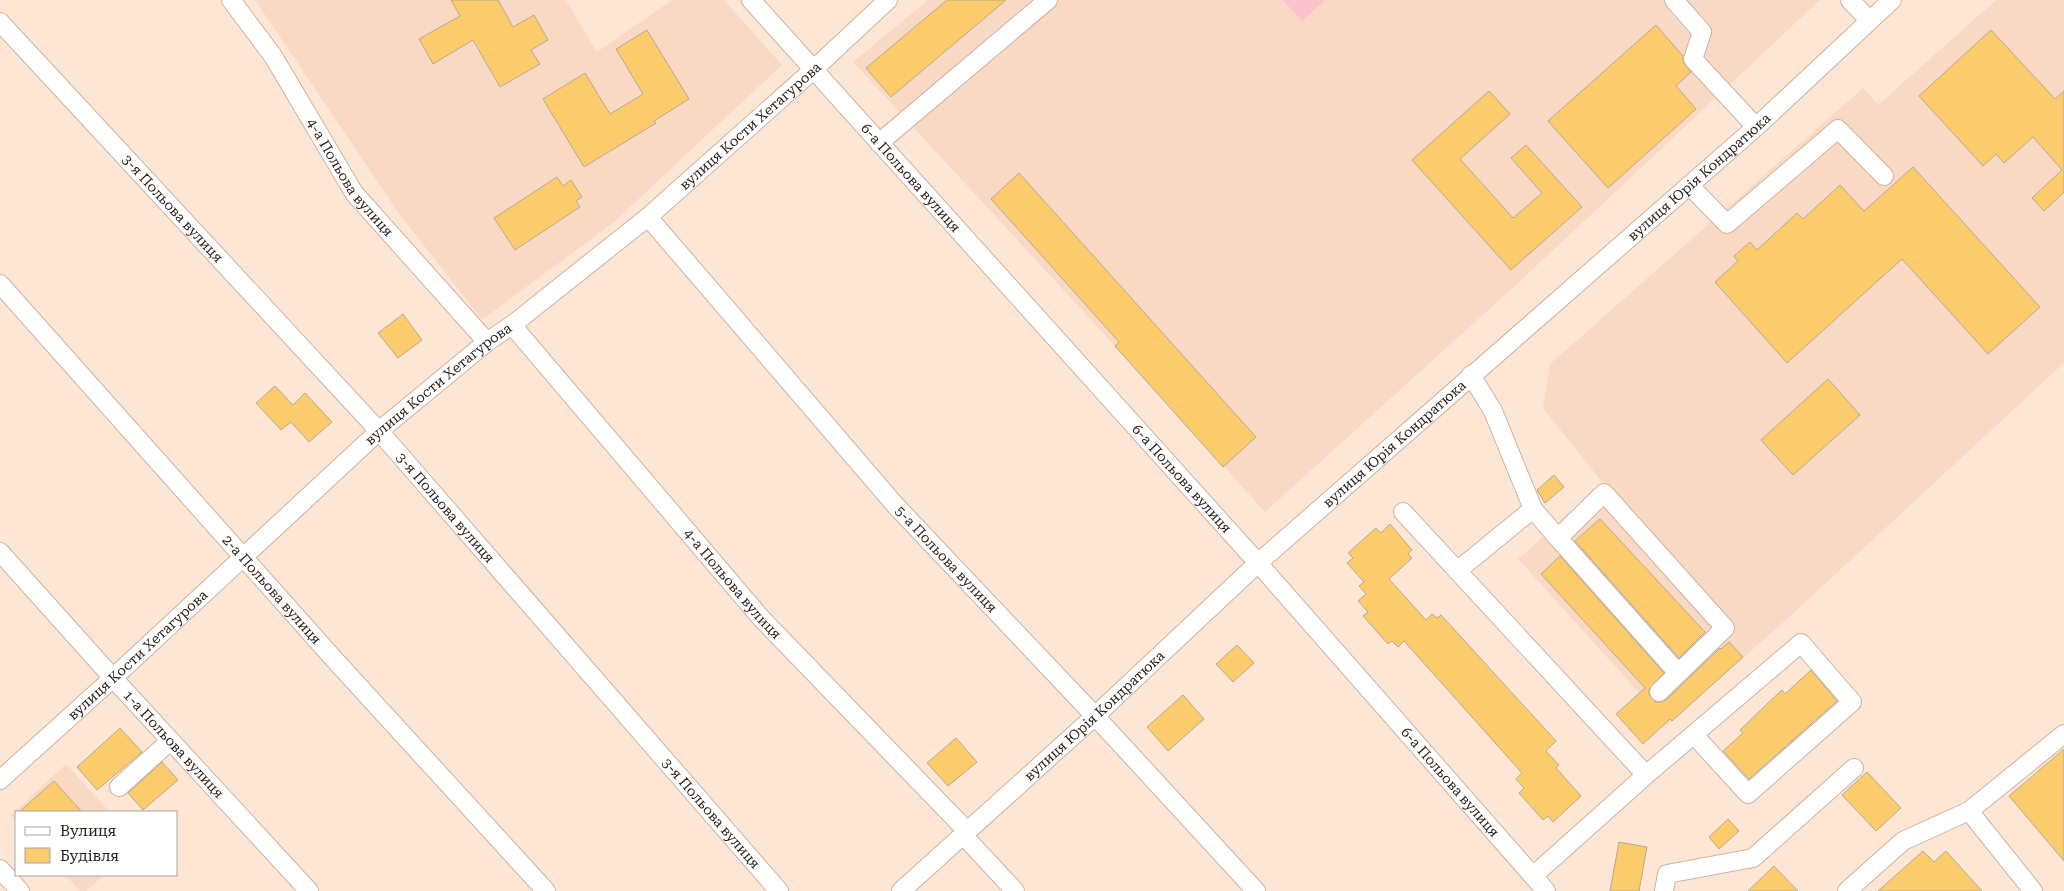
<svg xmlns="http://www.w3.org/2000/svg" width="2064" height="891" viewBox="0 0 2064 891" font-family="'Roboto Serif',serif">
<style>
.built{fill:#f9d9c4}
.green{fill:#fcc2ce}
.building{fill:#fccb6b;stroke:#b6aa93}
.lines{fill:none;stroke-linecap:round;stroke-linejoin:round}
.minor-casing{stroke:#ccb4a4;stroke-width:20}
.minor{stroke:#fff;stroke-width:18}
.labels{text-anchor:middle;stroke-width:5;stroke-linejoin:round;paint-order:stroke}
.street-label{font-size:14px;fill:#261d17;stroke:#fff}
</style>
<rect width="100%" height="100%" fill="#fee6d5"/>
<g class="built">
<path d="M255,0H566L597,52L672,0H724L782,65L614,222L482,320L398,212Z"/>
<path d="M928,0H1820L1516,285L1265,512L1115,346L853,62Z"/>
<path d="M1996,0H2064V363L1787,619L1663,729L1639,701L1643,697L1518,559L1603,483L1543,408L1550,364L1863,88L1878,105Z"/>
<path d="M66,764L110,812H16V821L11,815Z"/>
<path d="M65,875H104L86,891H80Z"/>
</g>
<path class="green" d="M1283,0H1325L1302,21Z"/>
<g class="building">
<path d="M451,0H498L513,27L534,15L548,40L531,50L540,64L500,87L473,40L433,64L419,39L460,16Z"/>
<path d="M947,0H1006L891,97L866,68Z"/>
<path d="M1656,25L1683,56V62L1691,72L1676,86L1696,109L1608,188L1548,121Z"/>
<path d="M647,30L689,99L654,121L656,123L584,167L543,99L585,73L610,114L643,94L616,49Z"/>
<path d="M1991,30L2055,99L2064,91V192L2044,211L2032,198L2062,170L2033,137L2004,163L1996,154L1983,166L1919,96Z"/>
<path d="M1489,91L1510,114L1460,159L1513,218L1542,193L1511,158L1526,145L1582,207L1511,270L1412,160Z"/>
<path d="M1913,167L2040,307L1988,354L1902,259L1787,363L1715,282L1738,261L1734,256L1750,242L1757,250L1797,213L1803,219L1840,185L1864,211Z"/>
<path d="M1019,173L1256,437L1223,467L1115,346L1119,342L991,199Z"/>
<path d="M557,177L563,186L571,180L582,197L576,201L580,207L515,250L494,218Z"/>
<path d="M403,314L422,340L398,358L378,333Z"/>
<path d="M1828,379L1860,415L1793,475L1761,440Z"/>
<path d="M275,386L293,405L305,393L332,422L309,442L291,422L281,430L256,403Z"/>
<path d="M1554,475L1564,487L1545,503L1537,490Z"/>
<path d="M1600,519L1705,632L1679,658L1575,541Z"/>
<path d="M1390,524L1412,550L1408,554L1412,558L1389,579L1426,620L1432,614L1437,618L1441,615L1556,741L1546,751L1559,765L1556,768L1581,796L1553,822L1548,816L1543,820L1519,793L1524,788L1516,779L1522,773L1404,641L1398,647L1392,641L1388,644L1363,616L1368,612L1358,601L1366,594L1359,586L1364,582L1347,563L1353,558L1348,553L1376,528L1381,533Z"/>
<path d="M1560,556L1664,673L1649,690V695L1656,702H1661L1666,700L1720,648L1721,649L1729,642L1743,657L1672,721L1670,719L1643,744L1616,714L1645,688L1541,574Z"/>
<path d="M1237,645L1254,663L1233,682L1216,664Z"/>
<path d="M1811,670L1837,701L1749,779L1723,751L1743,733L1740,730L1769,702L1782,690L1785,694Z"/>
<path d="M1183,695L1204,719L1168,751L1147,727Z"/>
<path d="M120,728L142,752L97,790L77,767Z"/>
<path d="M956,738L977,762L948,786L927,763Z"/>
<path d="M2064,749V861L2009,796Z"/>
<path d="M162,762L178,780L143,810L128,793Z"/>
<path d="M1867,772L1901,808L1876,831L1842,795Z"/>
<path d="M54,781L82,812H19Z"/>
<path d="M1728,819L1739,831L1719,849L1709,837Z"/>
<path d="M1619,842L1647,847L1639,891H1610Z"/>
<path d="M1923,851L1934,862L1946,851L1982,891H1878Z"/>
<path d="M1774,866L1798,891H1748Z"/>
</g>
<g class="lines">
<defs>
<g id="minor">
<path id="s1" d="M231,0L273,56L354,193L487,342"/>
<path id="s2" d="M751,0L1258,563L1546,891"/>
<path d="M1674,0L1702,32L1693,59L1756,127"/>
<path d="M1850,0L1869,20"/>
<path id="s3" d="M0,22L379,431L779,891"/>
<path d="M879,143L1048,0"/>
<path d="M1689,185L1727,224L1838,129L1884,176"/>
<path id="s4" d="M648,217L896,506L1095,716L1256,891"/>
<path id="s5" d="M0,284L333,658L546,891"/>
<path id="s6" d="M512,325L761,618L967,831"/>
<path d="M1533,509L1558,538L1604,493L1725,628L1659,692"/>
<path d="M1403,512L1646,775L1533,876"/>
<path d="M1558,538L1678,673"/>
<path id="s7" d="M0,552L113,678L309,891"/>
<path d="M1457,571L1533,509L1493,411L1471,375"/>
<path d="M1646,775L1801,643L1852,702L1748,794L1694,735"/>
<path id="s8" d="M0,780L113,678L379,431L487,342L512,325L648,217L813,70L888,0"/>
<path d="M119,787L170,741"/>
<path d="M1969,811L2033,891"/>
<path d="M963,835L1015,891"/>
<path d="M0,869L20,891"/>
<path id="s9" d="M901,891L1095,716L1258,563L1756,127L1892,0"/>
<path d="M1664,891L1667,874L1753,858L1854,768"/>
<path d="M1847,891L1903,841L1969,811L2064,734"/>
</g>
</defs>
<use href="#minor" class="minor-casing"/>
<use href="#minor" class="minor"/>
</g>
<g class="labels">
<g class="street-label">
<text dy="5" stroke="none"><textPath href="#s8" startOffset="996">вулиця Кости Хетагурова</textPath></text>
<text dy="5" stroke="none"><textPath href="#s1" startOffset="214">4-а Польова вулиця</textPath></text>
<text dy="5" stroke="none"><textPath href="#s9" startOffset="1071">вулиця Юрія Кондратюка</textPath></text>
<text dy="5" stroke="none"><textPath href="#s2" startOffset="239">6-а Польова вулиця</textPath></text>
<text dy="5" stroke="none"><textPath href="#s3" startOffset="254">3-я Польова вулиця</textPath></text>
<text dy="5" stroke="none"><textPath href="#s8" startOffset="591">вулиця Кости Хетагурова</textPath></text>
<text dy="5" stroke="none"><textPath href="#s9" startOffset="666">вулиця Юрія Кондратюка</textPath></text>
<text dy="5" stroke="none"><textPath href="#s2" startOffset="644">6-а Польова вулиця</textPath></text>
<text dy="5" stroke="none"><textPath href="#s3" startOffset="659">3-я Польова вулиця</textPath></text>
<text dy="5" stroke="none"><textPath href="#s4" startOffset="454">5-а Польова вулиця</textPath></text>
<text dy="5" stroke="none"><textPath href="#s6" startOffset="340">4-а Польова вулиця</textPath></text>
<text dy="5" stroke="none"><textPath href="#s5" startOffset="409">2-а Польова вулиця</textPath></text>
<text dy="5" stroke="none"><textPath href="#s8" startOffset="186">вулиця Кости Хетагурова</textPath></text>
<text dy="5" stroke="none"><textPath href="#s9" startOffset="261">вулиця Юрія Кондратюка</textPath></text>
<text dy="5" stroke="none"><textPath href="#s7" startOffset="259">1-а Польова вулиця</textPath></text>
<text dy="5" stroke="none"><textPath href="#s2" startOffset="1049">6-а Польова вулиця</textPath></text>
<text dy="5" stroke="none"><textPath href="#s3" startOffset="1064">3-я Польова вулиця</textPath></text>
</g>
</g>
<rect x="15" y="811" width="162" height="65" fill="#ffffff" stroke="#a8a5a2"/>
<rect x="25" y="827" width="25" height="8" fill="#ffffff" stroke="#a8a5a2"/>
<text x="60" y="836" font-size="15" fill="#261d17">Вулиця</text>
<rect x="25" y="848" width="25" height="15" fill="#fccb6b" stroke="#a8a5a2"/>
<text x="60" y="861" font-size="15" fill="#261d17">Будівля</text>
</svg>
